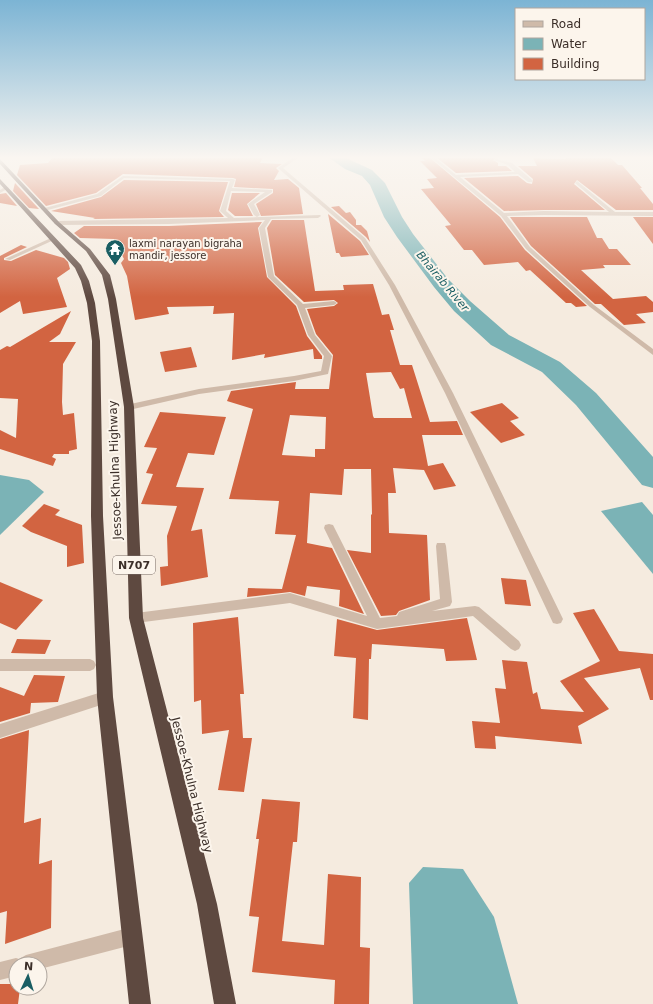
<svg xmlns="http://www.w3.org/2000/svg" width="653" height="1004" viewBox="0 0 653 1004" font-family="'DejaVu Sans',sans-serif">
<style>
.water{fill:#7bb3b6}
.lines{fill:none;stroke-linecap:round;stroke-linejoin:round}
.river{fill:#7bb3b6;fill-rule:evenodd}
.building{fill:#d26441;fill-rule:evenodd}
.street{fill:#cfbaa9;fill-rule:evenodd}
.highway{fill:#5e4940;fill-rule:evenodd}
.labels{text-anchor:middle;stroke-width:4;stroke-linejoin:round;paint-order:stroke}
.far-poi-label{font-size:10px;fill:#3c2f29;stroke:#fcf5ec;text-anchor:start}
.far-water-label{font-size:11px;font-style:italic;fill:#1a5e63;stroke:#fcf5ec}
.shield{fill:#fcf5ec;stroke:#766a64;stroke-width:1}
.shield-label{font-size:11px;font-weight:bold;fill:#3c2f29}
.street-label{font-size:12px;fill:#3c2f29;stroke:#fcf5ec}
</style>
<rect width="100%" height="100%" fill="#f5ebdf"/>
<g class="water">
<path d="M0,475L29,480L44,492L0,535Z"/>
<path d="M642,502L653,515V574L601,511Z"/>
<path d="M423,867L463,869L494,917L518,1004H413L409,883Z"/>
</g>
<g class="lines">
<path class="river" d="M328,157H344L372,170L385,183L402,217L413,234L448,279L470,301L509,335L560,362L596,393L653,457V488L642,485L576,405L542,372L491,345L454,311L434,287L397,237L384,217L370,185L362,176L345,169Z"/>
</g>
<g class="building">
<path d="M53,157H263L260,163L282,164L276,168L279,171L274,180L288,179L299,188L303,214L261,216L256,204L273,193V189L234,187L236,179L233,178L123,174L96,193L46,206L17,175L20,165L48,163Z"/>
<path d="M421,157H429L500,217L525,250L587,306L576,307L571,303H566L530,270L526,271L518,262L484,265L472,250H464L445,226L451,225L421,189L434,188L427,179L437,178L420,161H425Z"/>
<path d="M436,157H498L493,160L498,163V166H506L512,171L456,173Z"/>
<path d="M564,157H610L618,165H622L642,188H640L653,204V210H616L577,180L574,184L605,210H544L504,211L464,178L518,176L527,183L532,184L533,179L518,166H537L533,158L566,159Z"/>
<path d="M124,180L228,182L219,211L224,217L93,219L95,218L51,211L101,197Z"/>
<path d="M15,183L39,209L29,208L13,191Z"/>
<path d="M6,193L17,206L0,203V194Z"/>
<path d="M232,193H260L247,204L253,216H235L228,210Z"/>
<path d="M339,206L346,213L350,212L356,220V225H361L367,231L370,242L366,237L331,207Z"/>
<path d="M328,214L360,241L369,255L341,257L339,253H336Z"/>
<path d="M510,217H587L597,238H602L609,249H617L631,265H603L605,268L581,270L613,299L646,296L653,302V312L636,314L646,323L624,325L601,304H595L531,246Z"/>
<path d="M633,217H653V244Z"/>
<path d="M272,220H304L315,291L344,290L343,285L373,284L382,315L389,314L394,330H390L400,365H412L430,422L457,421L463,435H422L428,466L443,463L456,486L434,490L424,470L393,468L396,493H388L389,533L427,535L430,600L399,611L396,615L381,616L347,550L371,553V515L372,514L371,469H344L342,495L310,493L307,543L332,548L364,614L339,606L340,590L307,586L305,596L290,592L247,597L248,588L282,589L296,535L275,534L279,501L229,499L253,409L227,401L231,391L296,382L295,389H329L333,355L316,334L307,309L334,306L338,303L334,300L304,302L275,275L267,228ZM391,372L400,389L404,388L412,418H374L373,416L366,373ZM290,415L326,417L325,449H315V457L282,455Z"/>
<path d="M262,222L258,228L267,277L296,306L307,336L322,356V359H314L313,349L264,358L265,354L232,360L234,313L213,314L214,306L167,307L169,314L135,320L127,276L121,263L124,259L114,239L80,238L74,233L84,226H169Z"/>
<path d="M21,245L27,247L4,258V260L11,261L36,250L64,258L68,262L70,269L57,278L67,307L23,314L20,301L0,313V256Z"/>
<path d="M71,311L60,334L49,342H76L63,364L62,402L63,415L74,413L77,449L69,451V454H54L52,457L56,459L53,466L0,449V430L16,438L18,399L0,398V350L7,346L10,347Z"/>
<path d="M191,347L197,367L165,372L160,352Z"/>
<path d="M502,403L519,418L510,421L525,435L501,443L470,412Z"/>
<path d="M160,412L226,417L214,455L188,453L176,487L204,488L191,531L202,529L208,577L161,586L160,567L168,566L167,536L177,506L141,504L153,474L146,473L157,448L144,447Z"/>
<path d="M44,504L60,510L55,515L82,525L84,563L67,567V546L31,532L22,526Z"/>
<path d="M501,578L526,580L531,606L505,604Z"/>
<path d="M0,582L43,600L16,630L0,623Z"/>
<path d="M594,609L619,651L653,654V700H650L640,668L584,678L609,709L578,726L582,744L495,736L496,749L475,748L472,721L500,723L495,688L506,689L502,660L527,662L533,694L537,692L541,709L584,712L560,681L600,661L573,613Z"/>
<path d="M238,617L244,694H240L243,738H252L244,792L218,790L229,730L202,734L201,700L194,702L193,623Z"/>
<path d="M467,618L477,660L446,661L444,649L372,644L371,659H369L368,720L353,718L356,658L334,656L337,619L377,630Z"/>
<path d="M17,639L51,640L45,654L11,653Z"/>
<path d="M34,675L65,676L58,702L31,703L30,713L0,722V687L24,696Z"/>
<path d="M29,730L24,823L41,818L39,864L52,860L51,928L5,944L7,911L0,913V739Z"/>
<path d="M262,799L300,802L297,842H293L282,941L324,945L328,874L361,877L360,947L370,948L369,1004H334L335,980L252,972L259,917L249,916L259,839H256Z"/>
<path d="M0,984H16V988H20L18,1004H0Z"/>
</g>
<g class="lines">
<g class="street">
<path d="M294,157H298V158L283,168L365,238L395,285L453,393L563,619L561,623L557,624L553,623L445,393L389,285L361,240L278,168Z"/>
<path d="M430,157H434L456,175L515,172L508,165L494,160L496,159L512,163L532,180V182H528L518,174L460,177L504,213L544,211L609,212L575,183L577,181L615,212H653V216L544,215L507,216L530,247L594,305L653,349V355L590,307L526,249L501,216Z"/>
<path d="M123,176L233,179L235,180L232,188L272,190V192L254,204L260,215L257,217L254,215L248,204L265,192L231,191L226,211L234,218L320,215L321,216L318,218L271,219L265,228L274,276L303,304L334,301L337,303L334,305L305,308L315,335L332,356L328,374L294,381L199,394L129,410L126,409V405L199,389L294,376L321,371L324,356L308,335L297,305L268,277L259,228L265,220L169,224L57,225L54,223L57,221L228,218L220,211L230,181L124,178L101,196L44,211L41,209L97,194Z"/>
<path d="M5,187L9,188L0,193V190Z"/>
<path d="M51,238L56,239L10,260L5,259Z"/>
<path d="M329,524L333,525L380,618L397,616L399,612L440,599L436,546L437,543H445L446,546L452,602L450,606L432,611L475,606L479,607L519,641L521,645L519,649L515,651L511,649L473,616L377,629L290,603L136,623L132,622L130,618L132,614L136,613L290,593L367,616L324,528L325,525Z"/>
<path d="M0,659H90L94,661L96,665L94,669L90,671H0Z"/>
<path d="M105,691L110,692L112,697L110,702L0,738V724Z"/>
<path d="M132,927L138,930L141,936L138,942L132,945L40,969V964H16V976L0,980V962L16,958L19,959L26,955Z"/>
</g>
<g class="highway">
<path d="M0,159L59,222L90,249L110,275L116,299L134,407L143,618L217,904L236,1004H214L197,904L129,618L124,407L108,299L102,275L86,251L55,224L0,164Z"/>
<path d="M0,179L81,265L89,281L95,303L100,341L103,516L113,697L151,1004H129L97,697L91,516L92,341L87,303L81,281L75,268L0,184Z"/>
</g>
</g>
<linearGradient id="sky" x2="0" y2="1"><stop stop-color="#7cb4d4"/><stop offset="0.53" stop-color="#faf6f1"/><stop offset="1" stop-color="#faf6f1" stop-opacity="0"/></linearGradient>
<rect width="653" height="297" fill="url(#sky)"/>
<defs>
<symbol id="temple-pin" viewBox="-11 -11 22 30"><path d="M0 17L-7.5 6A9.5 9.5 0 1 1 7.5 6Z" fill="#1a5e63" stroke="#fcf5ec"/><path d="M0-6L5-2H3V0L6.5 2.5H4V6H1.5V3h-3V6H-4V2.5H-6.5L-3 0V-2H-5Z" fill="#fff"/></symbol>
</defs>
<g fill-rule="evenodd">
<use href="#temple-pin" x="104" y="238" width="22" height="30"/>
</g>
<g class="labels">
<g class="far-poi-label">
<text x="129" y="247">laxmi narayan bigraha<tspan x="129" dy="12">mandir, jessore</tspan></text>
</g>
<g class="far-water-label">
<text transform="translate(443 281) rotate(50)" y="4">Bhairab River</text>
</g>
<rect class="shield" x="113" y="556" width="42" height="18" rx="3"/>
<g class="shield-label">
<text x="134" y="569">N707</text>
</g>
<g class="street-label">
<text transform="translate(115 470) rotate(-92)" y="4">Jessoe-Khulna Highway</text>
<text transform="translate(192 785) rotate(76)" y="4">Jessoe-Khulna Highway</text>
</g>
</g>
<rect x="515" y="8" width="130" height="72" fill="#fcf5ec" stroke="#afa69e"/>
<rect x="523" y="21" width="20" height="6" fill="#cfbaa9" stroke="#afa69e"/>
<text x="551" y="28" font-size="12" fill="#3c2f29">Road</text>
<rect x="523" y="38" width="20" height="12" fill="#7bb3b6" stroke="#afa69e"/>
<text x="551" y="48" font-size="12" fill="#3c2f29">Water</text>
<rect x="523" y="58" width="20" height="12" fill="#d26441" stroke="#afa69e"/>
<text x="551" y="68" font-size="12" fill="#3c2f29">Building</text>
<g transform="translate(28 976) rotate(4)"><circle r="19" fill="#fcf5ec" stroke="#afa69e"/>
<path d="M0-3L7 15L0 10L-7 15Z" fill="#1a5e63"/>
<text y="-6" font-size="11" font-weight="bold" text-anchor="middle" fill="#3c2f29">N</text>
</g>
</svg>
